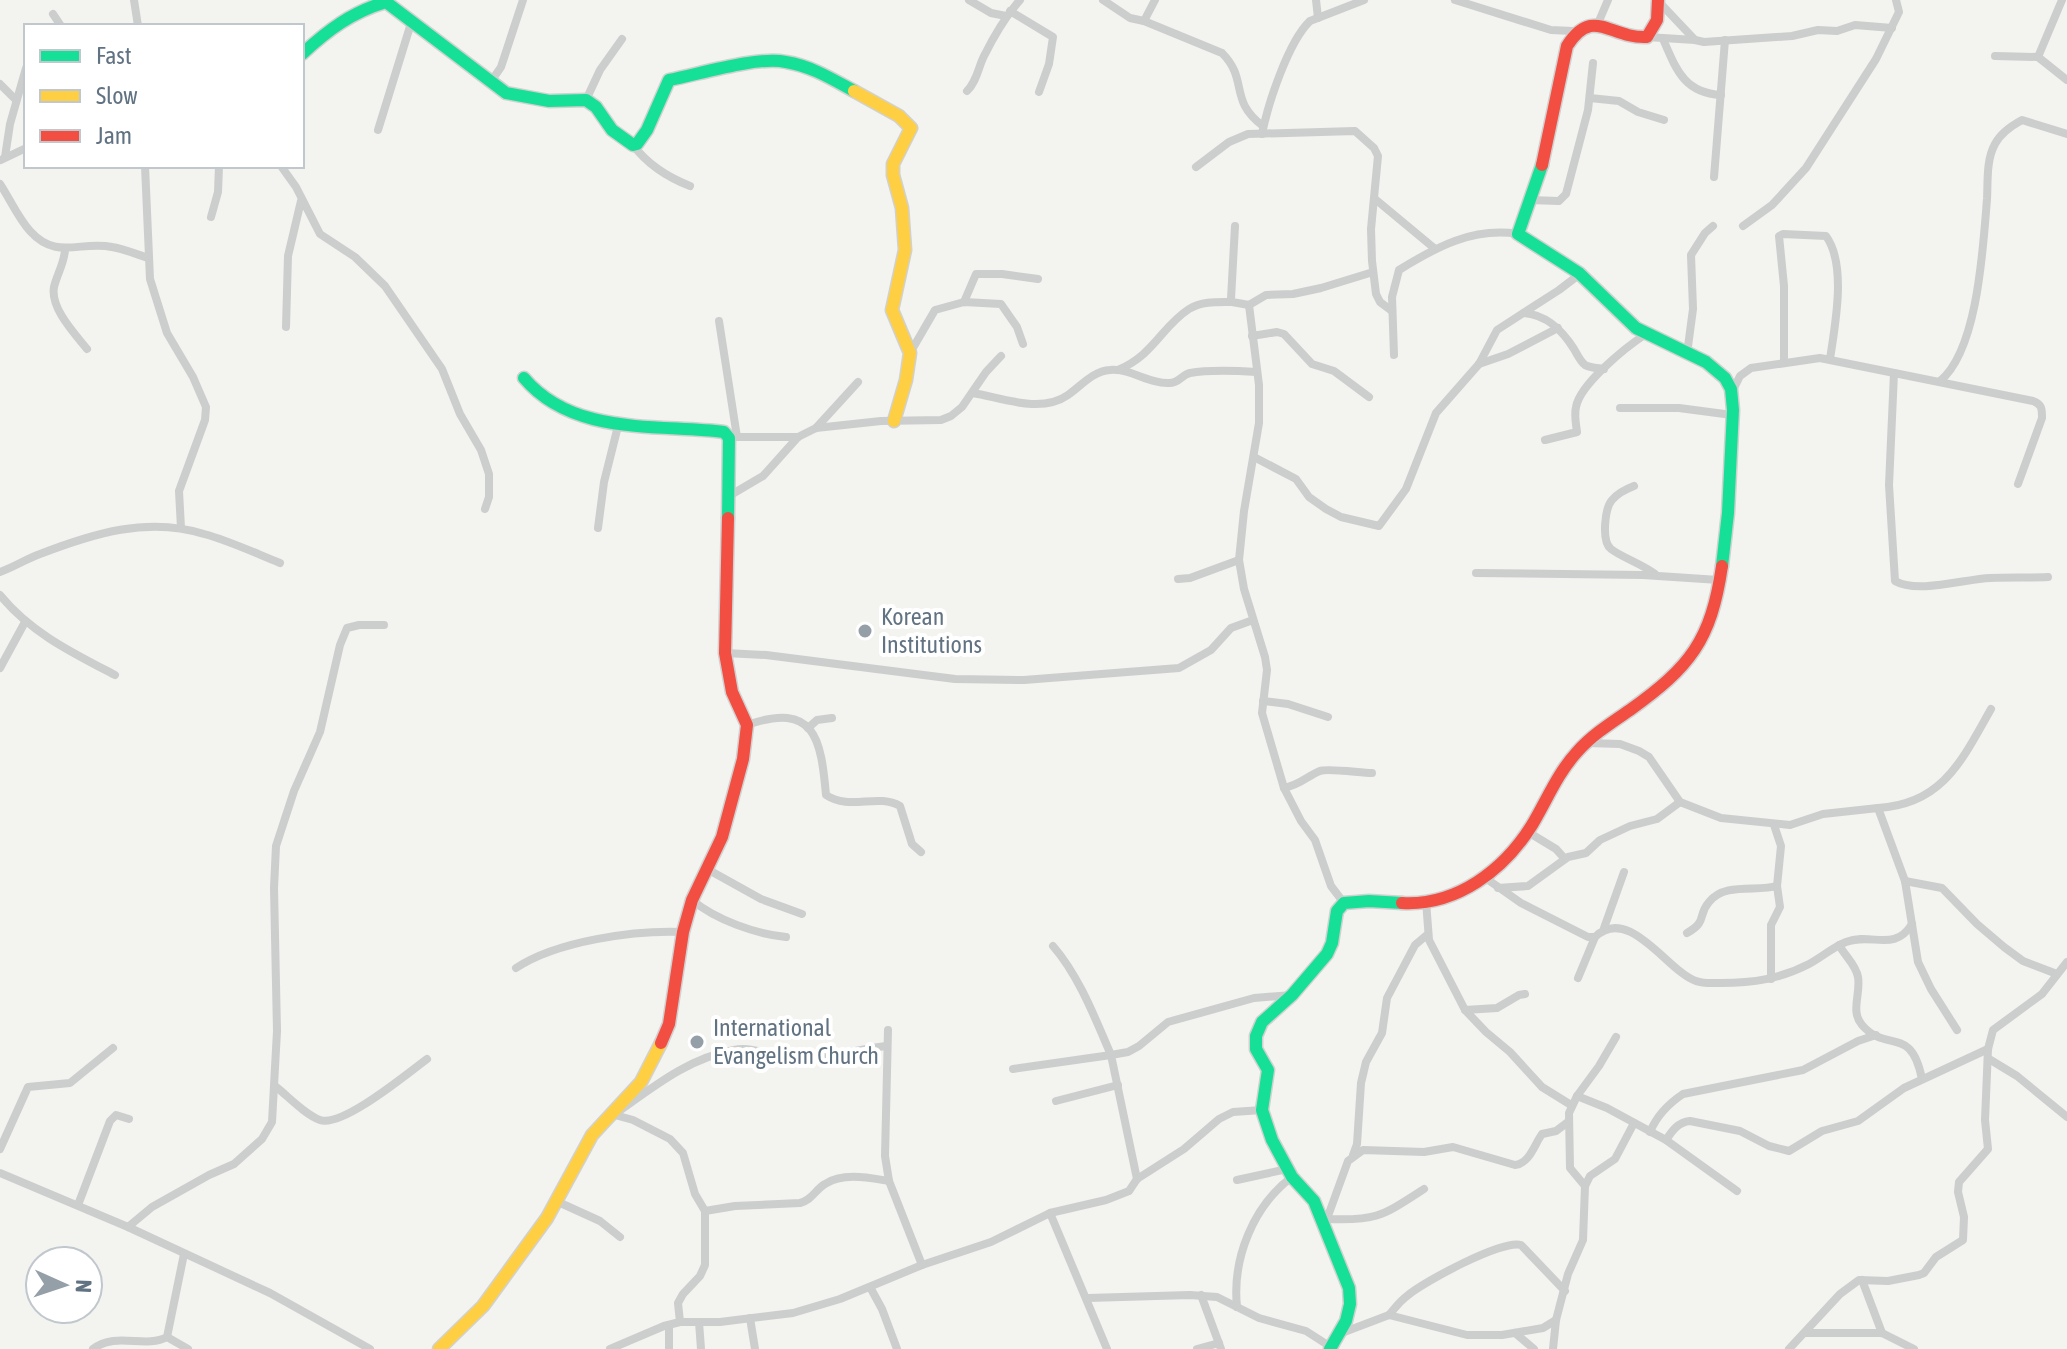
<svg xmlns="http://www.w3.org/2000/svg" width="2067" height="1349" viewBox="0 0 2067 1349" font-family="'Asap Condensed',sans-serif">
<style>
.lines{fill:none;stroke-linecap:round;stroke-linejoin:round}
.fast-casing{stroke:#d1d1d1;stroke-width:15}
.slow-casing{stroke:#d1d1d1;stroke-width:15}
.jam-casing{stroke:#d1d1d1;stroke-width:15}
.street{stroke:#cccdcd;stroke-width:8}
.fast{stroke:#16e098;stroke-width:12}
.slow{stroke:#ffcf43;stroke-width:12}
.jam{stroke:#f24e42;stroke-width:12}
.poi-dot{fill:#949fa8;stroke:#fff;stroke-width:3}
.labels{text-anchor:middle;stroke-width:8;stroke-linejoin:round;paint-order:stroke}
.poi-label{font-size:24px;fill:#617282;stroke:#fff;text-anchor:start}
</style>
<rect width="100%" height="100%" fill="#f3f3f0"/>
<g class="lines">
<defs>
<g id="fast">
<path d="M302,54C328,30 352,12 386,2L506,93L549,101L586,100L596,107L612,130L633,145L637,144L647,130L669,80C700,74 757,56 786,62C811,66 832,79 854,91"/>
<path d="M1542,165L1518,234L1579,273L1636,328L1706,362L1725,378L1731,389L1733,410L1728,513L1722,566"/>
<path d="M524,378C573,436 657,424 724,432L729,438L728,518"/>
<path d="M1330,1349L1346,1321L1350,1304L1349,1288L1314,1201L1292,1177L1272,1140L1262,1110L1268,1070L1256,1049V1036L1262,1022L1292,995L1327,954L1332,943L1337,911L1344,903L1369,901L1402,903"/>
</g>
<g id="slow">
<path d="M854,91L899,116L911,128L893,164V175L902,208L905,250L892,310L910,353L906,380L894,421"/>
<path d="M439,1349L483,1306L547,1218L592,1135L641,1082L661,1043"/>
</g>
<g id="jam">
<path d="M1542,165L1567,46C1593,5 1610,39 1647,37L1657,20L1658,0"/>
<path d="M1402,903C1457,906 1504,870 1532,825C1547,800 1557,774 1577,752C1592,735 1611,723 1630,710C1690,667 1711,641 1722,566"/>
<path d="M661,1043L669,1024L683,932L692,900L722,837L743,759L747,725L732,692L725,653L728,518"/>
</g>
</defs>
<use href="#fast" class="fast-casing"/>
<use href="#slow" class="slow-casing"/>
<use href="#jam" class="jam-casing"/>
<g class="street">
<path d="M134,0L138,26"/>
<path d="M969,0L991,13L1006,16"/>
<path d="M1103,0L1130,18L1144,21L1155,0"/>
<path d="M1316,0L1318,18"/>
<path d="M1455,0L1551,30L1573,31"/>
<path d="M1660,3L1695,40L1704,42L1792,36L1818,30L1837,31L1855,25L1892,28"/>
<path d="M1010,11L1053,37L1049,64L1039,92"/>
<path d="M53,14L61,26"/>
<path d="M1144,21L1222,53C1249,80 1228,100 1263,126"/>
<path d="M1599,21L1608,0"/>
<path d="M1647,37L1695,40"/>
<path d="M1663,39C1676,69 1684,93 1721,95"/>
<path d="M1995,56L2038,57L2067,80"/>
<path d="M2038,57L2062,0"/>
<path d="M490,83L501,67L523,0"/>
<path d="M0,84L16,100"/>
<path d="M967,91C977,81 978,68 984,56C994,36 1005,17 1020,0"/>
<path d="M1590,98L1619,101L1638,112L1664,120"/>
<path d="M586,100L600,70L622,39"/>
<path d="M378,130L412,20"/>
<path d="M1262,134C1268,104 1288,42 1310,21L1364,0"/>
<path d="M633,145C648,165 667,177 690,186"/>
<path d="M5,157L10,124L26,68"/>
<path d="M1,160L26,148"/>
<path d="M145,166L150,279L167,333L193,377L206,407L205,420L179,491L181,528"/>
<path d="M281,166L296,187L320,234L355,257L385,286L442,369L460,414L481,450L489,474V497L485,509"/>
<path d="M1196,167L1229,142L1248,134L1355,131L1374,148L1378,156L1371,229L1372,261L1376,294L1380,302L1392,311"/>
<path d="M1714,177L1725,40"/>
<path d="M0,184C10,199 18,218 30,231C57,261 81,240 112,247C124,249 136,254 148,258"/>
<path d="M1375,199L1434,248"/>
<path d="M1529,200L1559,201L1566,194L1588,110L1593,63"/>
<path d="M211,217L218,192L219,166"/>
<path d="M1235,226L1231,299L1232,302L1249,305"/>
<path d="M1743,226L1772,205L1806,168L1876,59L1899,12L1896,0"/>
<path d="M65,250C64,264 57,274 54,287C50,308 75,334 87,349"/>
<path d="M964,302L976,274H1002L1038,279"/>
<path d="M1524,313C1547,315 1562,330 1574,349C1577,354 1580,361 1585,365C1590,368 1598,368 1604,369"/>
<path d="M719,321L737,437"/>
<path d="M286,327L288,256L301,201"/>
<path d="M1252,336L1277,332L1284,334L1312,364L1334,371L1369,397"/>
<path d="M910,353L935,310L964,302L1001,304L1017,327L1023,344"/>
<path d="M1687,354L1693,309L1691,255L1705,233L1713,226"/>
<path d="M1394,355L1392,297L1399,270C1436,247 1473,227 1518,234"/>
<path d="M1784,362V286L1779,236L1783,234L1826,236C1847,265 1835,325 1830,359"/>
<path d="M1479,364L1508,354L1558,328"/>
<path d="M1118,370C1155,354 1161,327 1189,309C1202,301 1218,302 1232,302"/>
<path d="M1894,373L1889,485L1895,581C1917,594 1965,579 1990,578C2010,577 2029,578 2048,577"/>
<path d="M1940,381C1978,350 1983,247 1987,199C1988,182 1986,160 1995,144C2000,134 2011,126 2022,120L2067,134"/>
<path d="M1732,392L1740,376L1751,368L1820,358L2033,401C2042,404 2042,409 2042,418L2018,484"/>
<path d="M973,393C1002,398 1041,414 1068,395C1081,386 1093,371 1110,370C1130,368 1149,384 1169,383C1180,383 1181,375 1190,373C1207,370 1240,371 1257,372"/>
<path d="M1620,408H1679L1732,415"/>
<path d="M816,428L858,382"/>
<path d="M734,437H798"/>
<path d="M1545,440L1577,432C1576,424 1574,415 1576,407C1580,384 1626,347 1646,334"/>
<path d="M1254,457L1296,479L1309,497L1326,509L1341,517L1379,526L1406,489L1436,413L1479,364L1497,330L1559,290L1580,274"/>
<path d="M1634,486C1626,489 1618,493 1612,500C1605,508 1601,541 1611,549C1621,557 1642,564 1655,574"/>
<path d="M729,496L763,476L798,437L816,428L881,421L941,420L951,416L962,407L986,372L1001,356"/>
<path d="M598,528L604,482L618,426"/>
<path d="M0,572C14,567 26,559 40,554C92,534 148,516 204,534C230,541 255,553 280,563"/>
<path d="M1476,573L1643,575L1719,580"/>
<path d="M1178,579L1190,578L1239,560"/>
<path d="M0,595C31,633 73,653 115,675"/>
<path d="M725,653L766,655L955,679L1024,680L1179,668L1211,650L1231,628L1253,620"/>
<path d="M0,668L25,622"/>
<path d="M1263,701L1288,704L1328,717"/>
<path d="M747,725C815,701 821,739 826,795C850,811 877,793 900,806L912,844L921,852"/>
<path d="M808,728L817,720L832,718"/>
<path d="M1587,743L1620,744L1639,751L1649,757L1680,802L1721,818L1790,825L1823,814L1878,808L1905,881L1918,962L1931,989L1957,1030"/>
<path d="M1284,788C1302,784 1307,776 1320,771C1328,768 1361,773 1372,773"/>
<path d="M1878,808C1943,804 1962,760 1991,709"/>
<path d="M1528,832L1556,849L1565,859"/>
<path d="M707,869L761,899L802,914"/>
<path d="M1484,877L1521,903L1588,937H1595C1629,904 1668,972 1696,981C1704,984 1713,983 1721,983C1753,983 1780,979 1809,964C1822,957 1833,947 1846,942C1872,932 1894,953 1912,924"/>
<path d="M1905,881L1942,888L1977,924L2004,947L2023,961L2057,974"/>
<path d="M1498,888L1528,886L1568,857L1586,853L1600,840L1630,826L1657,819L1680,802"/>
<path d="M692,900C716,920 756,934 786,937"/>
<path d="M1426,901L1429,940L1465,1010L1486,1032L1510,1052L1542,1087L1571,1105"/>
<path d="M1344,903L1331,886L1315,840L1301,821L1284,788L1262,713L1267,670L1265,657L1244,589L1239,560L1244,511L1259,423V385L1249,305L1266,295L1293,294L1321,288L1373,272"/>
<path d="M1604,928L1624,872"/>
<path d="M1687,933C1708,921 1697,916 1709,902C1725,882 1756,892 1777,886L1781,846L1774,825"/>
<path d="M1839,945C1845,956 1856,965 1858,977C1861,994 1850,1011 1862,1025C1887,1054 1911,1024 1922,1079"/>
<path d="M516,968C557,941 634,930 683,932"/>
<path d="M1578,978L1595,937"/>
<path d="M1771,979V925L1780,907L1777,886"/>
<path d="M1465,1010L1497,1008L1519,995L1525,994"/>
<path d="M888,1030L885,1156L889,1181L922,1265"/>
<path d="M1989,1059L2017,1076L2067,1117"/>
<path d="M1013,1069L1111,1055C1095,1018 1079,976 1053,946"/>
<path d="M275,1086C288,1096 304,1114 320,1120C342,1128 408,1073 427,1059"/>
<path d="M1577,1096L1607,1108L1666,1140L1737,1191"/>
<path d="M1056,1101L1118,1085"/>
<path d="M615,1114C652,1088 688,1058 734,1050C753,1046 769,1056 788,1058C813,1062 859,1049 886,1046"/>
<path d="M615,1115L633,1120L670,1139L683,1153L695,1194L705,1211V1265L700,1276L683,1294L678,1303L680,1322"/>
<path d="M1650,1132C1657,1115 1668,1104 1683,1094L1803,1070L1858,1041L1876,1035"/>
<path d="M1666,1140C1672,1131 1678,1122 1690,1121L1740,1131L1769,1146L1789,1151L1822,1131L1858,1121L1904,1088L1988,1049"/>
<path d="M0,1149L28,1087L70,1083L113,1048"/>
<path d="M1353,1155L1357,1144L1361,1083L1366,1062L1382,1033L1387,998L1415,945L1428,934"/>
<path d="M0,1173L128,1227L270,1293L370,1349"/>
<path d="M1137,1179L1111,1055L1128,1052L1139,1046L1168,1022L1254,998L1292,995"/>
<path d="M1237,1180L1287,1169"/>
<path d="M1585,1186L1570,1168L1569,1113L1577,1096L1599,1066L1616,1037"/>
<path d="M556,1201L600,1221L620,1237"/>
<path d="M78,1205L110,1121L116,1115L129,1119"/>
<path d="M705,1211L735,1206L800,1203C812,1200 815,1190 825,1184C843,1172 870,1178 889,1181"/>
<path d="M1050,1213L1107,1349"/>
<path d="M1327,1219C1377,1221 1382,1216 1424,1189"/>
<path d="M128,1227L152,1207L209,1175L234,1164L262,1139L272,1122L277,1031L274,888L276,846L294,791L320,732L340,645L347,628L359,625H384"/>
<path d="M1324,1227L1348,1161L1363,1150L1424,1152L1453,1147L1515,1165C1530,1163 1534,1145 1542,1134L1556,1131L1568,1122"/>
<path d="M1862,1280L1882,1333"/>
<path d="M870,1287L882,1309L897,1349"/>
<path d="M1201,1295L1221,1349"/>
<path d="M1088,1298L1190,1295L1217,1297L1259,1318L1306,1331L1331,1347"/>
<path d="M1237,1307C1232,1259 1253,1206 1292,1177"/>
<path d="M1389,1315C1395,1308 1400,1301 1407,1296C1423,1282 1503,1239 1521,1245L1565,1291"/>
<path d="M750,1318L755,1349"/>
<path d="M699,1322L701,1349"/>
<path d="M669,1325V1349"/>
<path d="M1515,1333L1534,1349"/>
<path d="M1805,1333H1882L1914,1349"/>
<path d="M1339,1334L1389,1315L1467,1335H1502L1543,1328L1556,1320"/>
<path d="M167,1337L188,1349"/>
<path d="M93,1349C116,1331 145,1349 167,1337L184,1254"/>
<path d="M610,1349L664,1326L680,1322H720L793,1313L840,1299L922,1265L991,1242L1050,1213L1106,1200L1129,1191L1137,1179L1184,1149L1219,1119L1233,1112L1262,1110"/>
<path d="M1197,1349L1219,1343"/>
<path d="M1553,1349L1556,1320L1568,1274L1583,1240L1585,1186L1590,1176L1615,1159L1634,1123"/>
<path d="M1789,1349L1840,1294L1859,1280L1888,1281L1919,1275L1924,1273L1936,1257L1963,1240L1964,1217L1958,1192L1959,1182L1988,1149L1985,1120L1988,1049L1993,1030L2042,994L2067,962"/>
</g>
<use href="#fast" class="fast"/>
<use href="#slow" class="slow"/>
<use href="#jam" class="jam"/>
</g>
<g class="poi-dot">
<circle cx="865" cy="631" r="8"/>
<circle cx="697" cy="1042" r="8"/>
</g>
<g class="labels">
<g class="poi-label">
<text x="881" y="625">Korean<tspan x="881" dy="28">Institutions</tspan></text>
<text x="713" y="1036">International<tspan x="713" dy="28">Evangelism Church</tspan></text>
</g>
</g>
<rect x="24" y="24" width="280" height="144" fill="#ffffff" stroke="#c0c7cd" stroke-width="2"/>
<rect x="40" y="50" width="40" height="12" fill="#16e098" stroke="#c0c7cd" stroke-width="2"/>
<text x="96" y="64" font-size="24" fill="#617282">Fast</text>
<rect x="40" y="90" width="40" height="12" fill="#ffcf43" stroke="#c0c7cd" stroke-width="2"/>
<text x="96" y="104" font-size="24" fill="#617282">Slow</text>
<rect x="40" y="130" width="40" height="12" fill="#f24e42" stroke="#c0c7cd" stroke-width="2"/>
<text x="96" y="144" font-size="24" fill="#617282">Jam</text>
<g transform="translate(64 1285) rotate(93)"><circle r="38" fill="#ffffff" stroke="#c0c7cd" stroke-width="2"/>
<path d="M0-6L14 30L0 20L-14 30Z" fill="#949fa8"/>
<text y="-12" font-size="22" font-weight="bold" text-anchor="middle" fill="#617282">N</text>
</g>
</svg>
